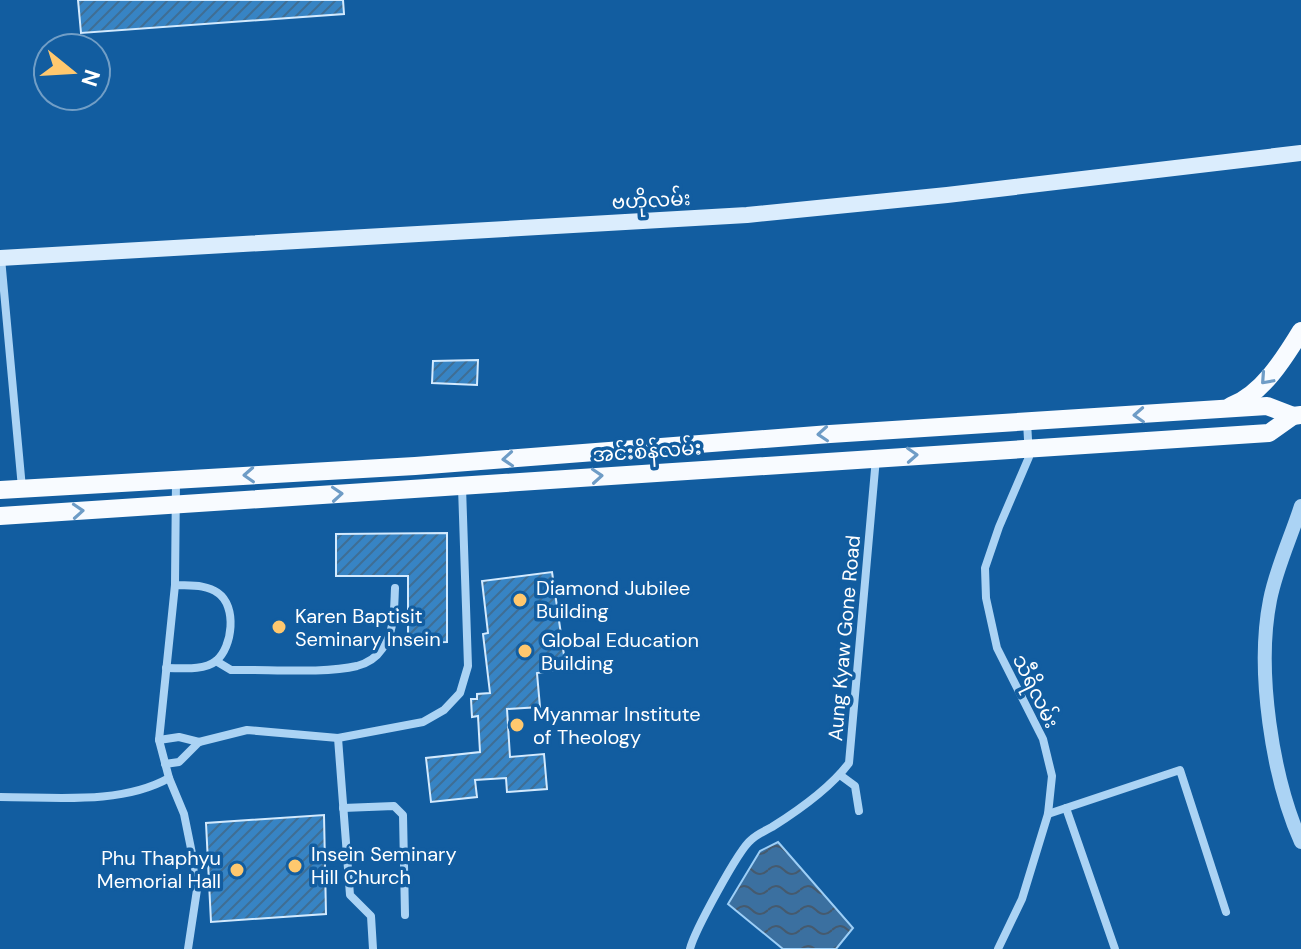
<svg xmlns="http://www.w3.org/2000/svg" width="1301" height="949" viewBox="0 0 1301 949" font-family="'DM Sans','Noto Sans Myanmar',sans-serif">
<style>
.water{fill:url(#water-waves);stroke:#9dcff7;stroke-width:2}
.building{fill:url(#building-hatch);stroke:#d3eafe;stroke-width:2}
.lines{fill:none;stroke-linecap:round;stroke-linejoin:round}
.minor{stroke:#abd3f4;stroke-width:8}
.tertiary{stroke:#abd3f4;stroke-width:14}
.secondary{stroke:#dbedfd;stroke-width:16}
.primary{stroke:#f8fbff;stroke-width:18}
.oneway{stroke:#6e9cc6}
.poi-dot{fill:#ffc86e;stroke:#125da0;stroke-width:3}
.labels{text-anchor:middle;stroke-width:7;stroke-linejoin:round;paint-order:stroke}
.street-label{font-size:20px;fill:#fff;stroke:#125da0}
.poi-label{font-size:20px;fill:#fff;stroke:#125da0;text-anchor:start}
</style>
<defs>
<pattern id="water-waves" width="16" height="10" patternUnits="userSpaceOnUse" patternTransform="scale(2)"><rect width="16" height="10" fill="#3b70a0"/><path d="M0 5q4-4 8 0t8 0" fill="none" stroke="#455a6e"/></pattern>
<pattern id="building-hatch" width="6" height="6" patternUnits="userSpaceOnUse" patternTransform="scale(2)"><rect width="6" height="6" fill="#3784c4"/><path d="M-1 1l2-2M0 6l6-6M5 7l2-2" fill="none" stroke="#3f6e94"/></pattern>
</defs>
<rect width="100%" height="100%" fill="#125da0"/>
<path class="water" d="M778,842L853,928L836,949H783L728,904L760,851Z"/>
<g class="building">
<path d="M78,0H343L344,14L81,33Z"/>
<path d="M478,360L477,385L432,383L433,361Z"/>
<path d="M447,533V642L408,643V576H336V534Z"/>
<path d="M552,572L566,669L537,673L540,707L507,709L510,757L544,754L547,789L507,792L506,778L475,780L477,797L431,802L426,758L480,752L478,716L472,717L471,699H477V694L490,693L483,634L488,633L482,581Z"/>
<path d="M324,815L326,914L211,922L206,823Z"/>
</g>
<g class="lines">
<g class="minor">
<path d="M1,258L22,488"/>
<path d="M176,479L175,585L159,740L169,778L184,814L198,883L188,949"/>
<path d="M216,661L231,670C266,669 324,674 357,666C368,663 376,658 382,649C395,632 394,608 395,588"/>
<path d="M166,668C182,668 203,671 216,661C233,647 237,606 218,593C206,584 189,586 175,585"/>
<path d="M338,738L350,895L371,916L373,949"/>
<path d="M159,740L179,737L199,742"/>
<path d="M165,764L179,762L199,742L247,730L338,738L423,722L444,710L460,693L468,666L462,487"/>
<path d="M840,775L855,786L859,811"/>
<path d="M0,797C54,797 121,805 169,778"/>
<path d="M343,808L394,806L403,815L405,915"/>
<path d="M1066,808L1115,949"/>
<path d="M1048,814L1180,770L1226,912"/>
<path d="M690,949C694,932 739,849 751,840C757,834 765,831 772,827C799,810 831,787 849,763L876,458"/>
<path d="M998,949L1022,899L1048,814L1052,776L1043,739L997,648L986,598L985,568L999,527L1029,457L1027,422"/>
</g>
<path class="tertiary" d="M1301,506C1291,537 1276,569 1270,600C1256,670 1272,777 1301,842"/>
<path class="secondary" d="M0,258L747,215L947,195L1301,153"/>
<g class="primary">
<path d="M1231,406C1262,394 1284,359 1301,331"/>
<path d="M0,490L415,466L830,434L1267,406L1293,416"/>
<path d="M0,516L1269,433L1293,416L1301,415"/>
</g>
</g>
<defs><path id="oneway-chevron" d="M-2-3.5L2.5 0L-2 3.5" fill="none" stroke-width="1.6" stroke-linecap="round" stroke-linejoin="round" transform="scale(2)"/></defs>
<g class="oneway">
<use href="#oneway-chevron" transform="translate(1266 379) rotate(132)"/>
<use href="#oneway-chevron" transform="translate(1139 415) rotate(177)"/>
<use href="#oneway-chevron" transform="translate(823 434) rotate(176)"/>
<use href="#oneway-chevron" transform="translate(912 455) rotate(-3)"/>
<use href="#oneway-chevron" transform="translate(508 459) rotate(176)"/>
<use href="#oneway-chevron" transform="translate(249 475) rotate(177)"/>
<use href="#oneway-chevron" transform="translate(597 476) rotate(-4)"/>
<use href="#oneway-chevron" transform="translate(337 494) rotate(-4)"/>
<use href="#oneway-chevron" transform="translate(78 511) rotate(-4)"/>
</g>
<g class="poi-dot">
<circle cx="520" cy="600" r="8"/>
<circle cx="279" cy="627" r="8"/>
<circle cx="525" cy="651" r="8"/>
<circle cx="517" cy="725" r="8"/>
<circle cx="295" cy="866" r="8"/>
<circle cx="237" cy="870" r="8"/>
</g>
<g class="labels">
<g class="street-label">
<text transform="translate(651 200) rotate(-3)" y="7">ဗဟိုလမ်း</text>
<text transform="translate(647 451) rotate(-4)" y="7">အင်းစိန်လမ်း</text>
<text transform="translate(844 638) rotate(-85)" y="7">Aung Kyaw Gone Road</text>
<text transform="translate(1036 691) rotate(64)" y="7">သီရိလမ်း</text>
</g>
<g class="poi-label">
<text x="536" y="595">Diamond Jubilee<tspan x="536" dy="23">Building</tspan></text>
<text x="295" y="623">Karen Baptisit<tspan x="295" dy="23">Seminary Insein</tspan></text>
<text x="541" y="647">Global Education<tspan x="541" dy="23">Building</tspan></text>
<text x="533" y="721">Myanmar Institute<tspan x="533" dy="23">of Theology</tspan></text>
<text x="311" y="861">Insein Seminary<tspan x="311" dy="23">Hill Church</tspan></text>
<text x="221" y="865" text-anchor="end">Phu Thaphyu<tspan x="221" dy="23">Memorial Hall</tspan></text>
</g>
</g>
<g transform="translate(72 72) rotate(108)"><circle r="38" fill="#125da0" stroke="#719ec6" stroke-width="2"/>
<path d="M0-6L14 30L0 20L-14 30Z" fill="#ffc86e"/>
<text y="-12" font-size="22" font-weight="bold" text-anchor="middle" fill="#ffffff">N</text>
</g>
</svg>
